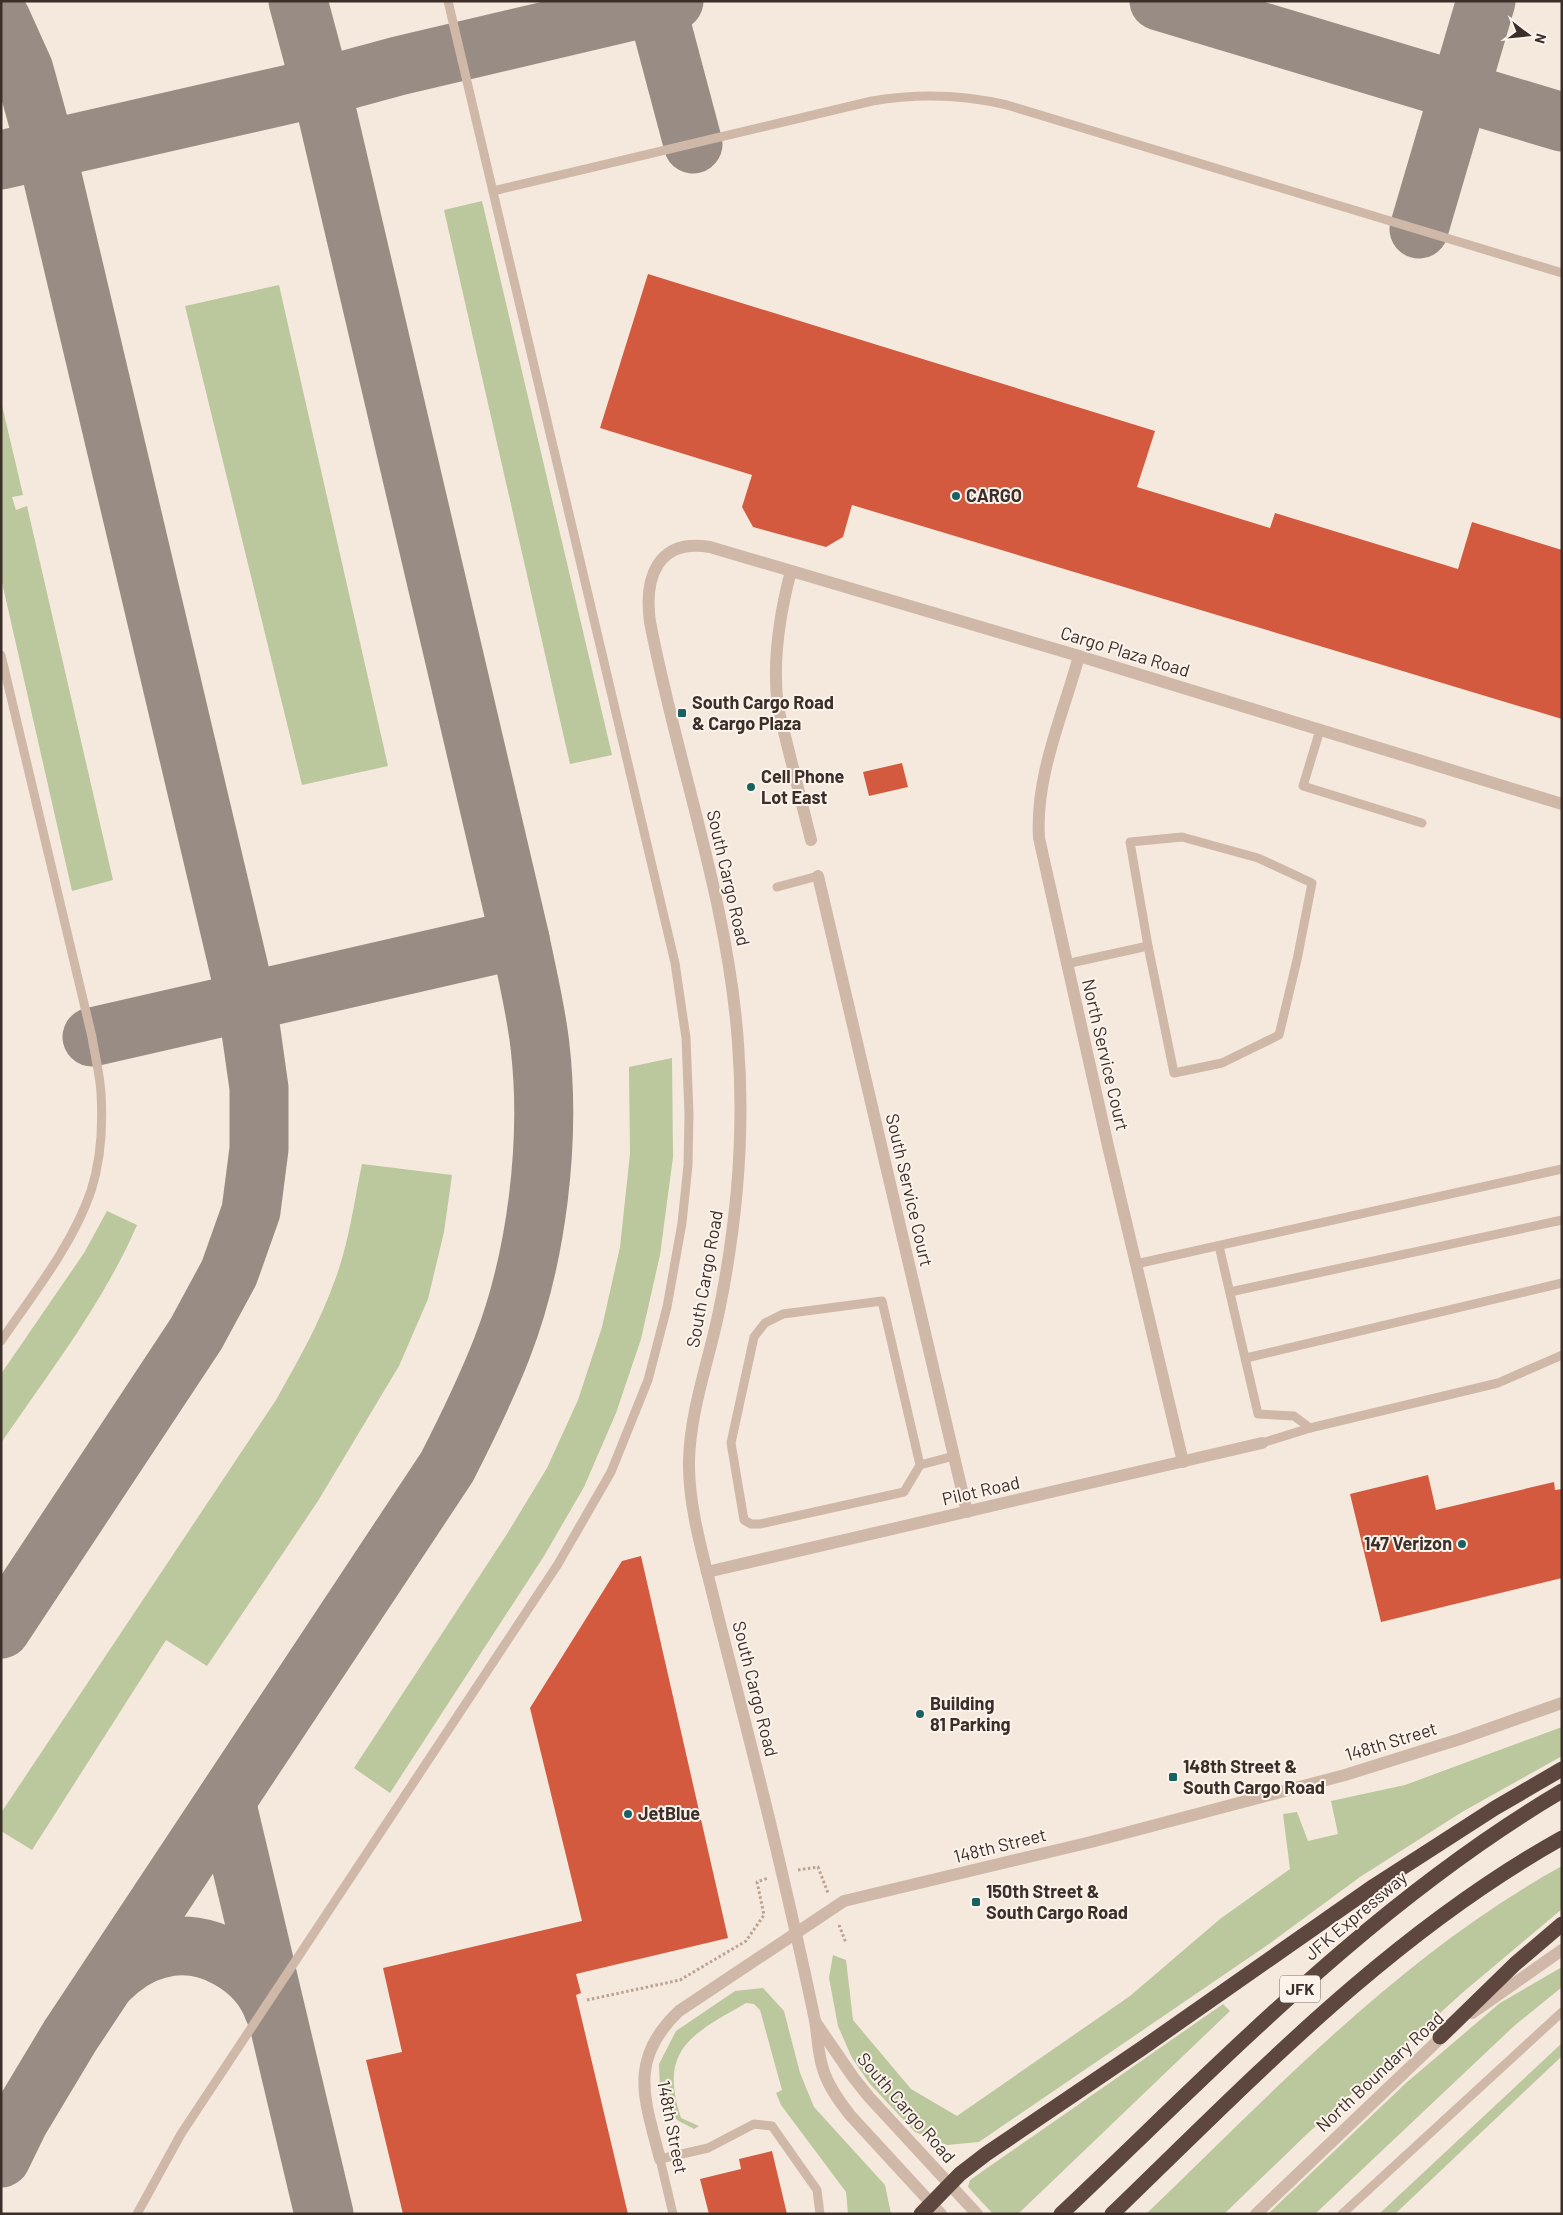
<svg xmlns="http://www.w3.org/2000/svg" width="1563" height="2215" viewBox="0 0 1563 2215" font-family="Barlow,sans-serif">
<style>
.green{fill:#bbc79c}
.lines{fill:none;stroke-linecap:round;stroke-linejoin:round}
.taxiway{stroke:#988c84;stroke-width:59}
.building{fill:#d35a3e}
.path{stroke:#bca292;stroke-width:3;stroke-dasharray:2.5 2.5;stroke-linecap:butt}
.service{stroke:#d0b8a8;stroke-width:9}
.minor{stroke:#d0b8a8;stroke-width:12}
.motorway{stroke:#5e473f;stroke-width:15}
.poi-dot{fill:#196263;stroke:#fcf4ec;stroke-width:2}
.labels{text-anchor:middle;stroke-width:4;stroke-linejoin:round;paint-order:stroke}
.shield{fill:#fcf4ec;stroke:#766964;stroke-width:1}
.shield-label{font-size:16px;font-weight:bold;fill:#3c2e29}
.poi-label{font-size:18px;font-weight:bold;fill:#3c2e29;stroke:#fcf4ec;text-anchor:start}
.street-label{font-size:18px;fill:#3c2e29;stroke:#fcf4ec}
</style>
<rect width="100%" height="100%" fill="#f5e9de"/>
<g class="green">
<path d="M482,201L612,755L570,764L444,210Z"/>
<path d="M279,285L388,766L302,785L185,306Z"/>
<path d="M1,401L23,495L12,497L16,510L27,506L113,880L72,891L1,578Z"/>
<path d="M672,1058L673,1157L660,1255L641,1339L616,1413L584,1487L544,1556L390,1793L354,1768L507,1534L547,1468L578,1400L602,1327L620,1247L630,1154L629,1067Z"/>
<path d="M362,1164L452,1175L444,1232L428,1299L399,1366L318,1501L207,1666L166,1640L32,1850L1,1831V1813L276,1400C298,1361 320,1322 335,1280C349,1243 354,1202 362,1164Z"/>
<path d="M107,1211L137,1225C104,1302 48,1374 1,1443V1374L84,1253Z"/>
<path d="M1562,1727V1756L1462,1812L1360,1877L1269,1944L979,2142L947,2145L915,2132L870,2084L852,2058L838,2026L829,1978L833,1955L846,1960L853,2020L911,2089L957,2116L1130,1996L1220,1919L1290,1869L1283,1814L1297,1812L1308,1841L1338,1834L1331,1801L1405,1785Z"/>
<path d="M1562,1866V1909L1461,1994L1306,2135L1224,2214H1146C1276,2089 1402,1954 1562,1866Z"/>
<path d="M1562,1967V1987L1514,2026L1315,2214H1268L1406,2083L1500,2003Z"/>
<path d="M763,1988L784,2011L800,2073L814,2107L885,2185L891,2214H848L846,2192L781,2105L776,2093L782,2090L760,2010L754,2004L746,2003C693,2034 658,2048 681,2118L699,2126L694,2129L677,2120L660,2094L659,2064L676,2031L735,1991Z"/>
<path d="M1223,2004L1230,2011L1018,2214H993L968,2187L970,2180Z"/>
<path d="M1562,2043V2056L1395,2214H1379Z"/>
</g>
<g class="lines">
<g class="taxiway">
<path d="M655,1L693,144"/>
<path d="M1159,1L1562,122"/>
<path d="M1,19L24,70L46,150L247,1003L259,1088V1149L251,1211L229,1273L196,1334L1,1629"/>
<path d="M1,160L321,87L398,66L674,1"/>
<path d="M1419,229L1486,1"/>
<path d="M92,1037L520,939"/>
<path d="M226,1801L324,2214"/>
<path d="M107,1981C122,1966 139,1954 159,1949C206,1936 259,1967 274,2011"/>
<path d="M1,2158L19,2121L70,2036L447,1467C467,1428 486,1389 502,1348C537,1258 551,1141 540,1046C536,1010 527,974 520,939L321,87L298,1"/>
</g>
</g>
<g class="building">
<path d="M648,274L1155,431L1137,487L1270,528L1275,513L1458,569L1472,522L1562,550V719L852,505L843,537L826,547L753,527L742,507L752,475L600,428Z"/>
<path d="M902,763L908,787L869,796L863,772Z"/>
<path d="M1428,1475L1436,1510L1554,1482L1555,1490L1562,1489V1578L1381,1622L1350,1494Z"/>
<path d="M641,1556L728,1938L576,1974L581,1993L576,1995L628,2214H403L366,2060L402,2052L383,1968L582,1921L530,1708L622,1561Z"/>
<path d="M772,2151L787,2214H709L700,2179L741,2169L739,2159Z"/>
</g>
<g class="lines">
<g class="path">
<path d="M798,1870L818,1867L828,1893"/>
<path d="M839,1925L846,1943"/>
<path d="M587,2000L680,1980L746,1941L764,1915L757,1882L768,1878"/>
</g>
<g class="service">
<path d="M493,191L872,101C919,93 961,94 1007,105L1562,273"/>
<path d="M1,655L92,1037C95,1056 100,1075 101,1093C103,1126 101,1160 91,1191C72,1246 33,1294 1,1341"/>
<path d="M1320,730L1303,786L1422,823"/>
<path d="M1182,837L1258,858L1312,883L1297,960L1279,1035L1222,1063L1174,1073L1148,946L1130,842Z"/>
<path d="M777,887L818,876"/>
<path d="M1066,964L1148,946"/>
<path d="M1219,1246L1258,1414L1294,1416L1310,1428"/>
<path d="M1136,1264L1562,1169"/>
<path d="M1230,1292L1562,1220"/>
<path d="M1246,1358L1562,1283"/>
<path d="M1262,1443L1310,1428L1498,1383L1562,1355"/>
<path d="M920,1465L882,1301L783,1314L765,1323L754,1337L731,1443L744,1520L751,1524H760L904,1492L920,1465L954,1456"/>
<path d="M137,2214L181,2134L558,1564L611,1472L648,1380L667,1307L682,1223L688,1165L689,1114L686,1038L675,963L448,1"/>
<path d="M673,2214L660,2159L708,2148L754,2124L772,2126L817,2190L820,2214"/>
<path d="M1342,2214L1562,2012"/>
</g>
<g class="minor">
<path d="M791,571C779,616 772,662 778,708L811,840"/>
<path d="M1079,656C1063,715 1035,776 1039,838L1108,1146L1183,1462"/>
<path d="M818,876L967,1512"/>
<path d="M707,1572L1262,1443"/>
<path d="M1472,2013L1562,1950"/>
<path d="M816,2023L853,2077L869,2097L977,2214"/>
<path d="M660,2159C645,2100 627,2060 679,2011L844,1901L1091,1842L1345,1775L1460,1739L1562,1703"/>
<path d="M941,2214L850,2115C839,2101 828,2086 823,2069C817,2051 818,2033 814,2016C804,1968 793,1920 782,1873C762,1786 739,1699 717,1612C706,1565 688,1509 689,1461C690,1411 709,1360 719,1311C737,1223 745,1133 738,1043C728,900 677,763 650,622C644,578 657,538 710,547L1079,656L1562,804"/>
<path d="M1256,2214L1448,2031"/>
</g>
<g class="motorway">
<path d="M1440,2037L1515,1964L1562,1924"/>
<path d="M921,2214L960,2174L986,2154L1141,2049L1374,1886L1495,1808L1562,1769"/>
<path d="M1061,2214C1220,2064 1372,1903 1562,1791"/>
<path d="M1112,2214C1253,2078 1390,1934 1562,1838"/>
</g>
</g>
<g class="poi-dot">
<circle cx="956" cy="496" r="5"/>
<rect x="677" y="708" width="10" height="10" rx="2.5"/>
<circle cx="751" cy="787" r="5"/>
<circle cx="1462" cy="1544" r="5"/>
<circle cx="920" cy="1714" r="5"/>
<rect x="1168" y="1772" width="10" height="10" rx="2.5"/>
<circle cx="628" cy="1814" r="5"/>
<rect x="971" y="1897" width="10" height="10" rx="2.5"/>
</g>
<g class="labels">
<rect class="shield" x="1280" y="1975.5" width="40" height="27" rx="4"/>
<g class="shield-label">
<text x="1300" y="1995">JFK</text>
</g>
<g class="poi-label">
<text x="966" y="502">CARGO</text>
<text x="692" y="709">South Cargo Road<tspan x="692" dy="21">&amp; Cargo Plaza</tspan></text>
<text x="761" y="783">Cell Phone<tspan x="761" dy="21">Lot East</tspan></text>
<text x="1452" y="1550" text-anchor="end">147 Verizon</text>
<text x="930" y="1710">Building<tspan x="930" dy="21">81 Parking</tspan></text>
<text x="1183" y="1773">148th Street &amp;<tspan x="1183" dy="21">South Cargo Road</tspan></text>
<text x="638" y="1820">JetBlue</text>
<text x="986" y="1898">150th Street &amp;<tspan x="986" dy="21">South Cargo Road</tspan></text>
</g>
<g class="street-label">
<text transform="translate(1125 652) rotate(17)" y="6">Cargo Plaza Road</text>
<text transform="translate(728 878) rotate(77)" y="6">South Cargo Road</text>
<text transform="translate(1105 1055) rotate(77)" y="6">North Service Court</text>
<text transform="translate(909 1190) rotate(77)" y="6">South Service Court</text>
<text transform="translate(705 1279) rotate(-80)" y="6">South Cargo Road</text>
<text transform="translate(981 1491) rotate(-13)" y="6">Pilot Road</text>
<text transform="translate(755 1689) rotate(76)" y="6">South Cargo Road</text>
<text transform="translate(1391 1742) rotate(-17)" y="6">148th Street</text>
<text transform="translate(1000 1846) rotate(-14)" y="6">148th Street</text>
<text transform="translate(1356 1916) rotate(-40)" y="6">JFK Expressway</text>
<text transform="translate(1380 2072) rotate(-43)" y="6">North Boundary Road</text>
<text transform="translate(906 2108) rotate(49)" y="6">South Cargo Road</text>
<text transform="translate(672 2127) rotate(79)" y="6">148th Street</text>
</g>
</g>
<rect width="1563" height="2215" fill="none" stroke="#3c2e29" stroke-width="5"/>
<g transform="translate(1528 35) rotate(106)" stroke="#fcf4ec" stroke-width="4" paint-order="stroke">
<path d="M0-4L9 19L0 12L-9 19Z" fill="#3c2e29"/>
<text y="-8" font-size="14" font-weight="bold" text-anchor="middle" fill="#3c2e29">N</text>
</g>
</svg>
